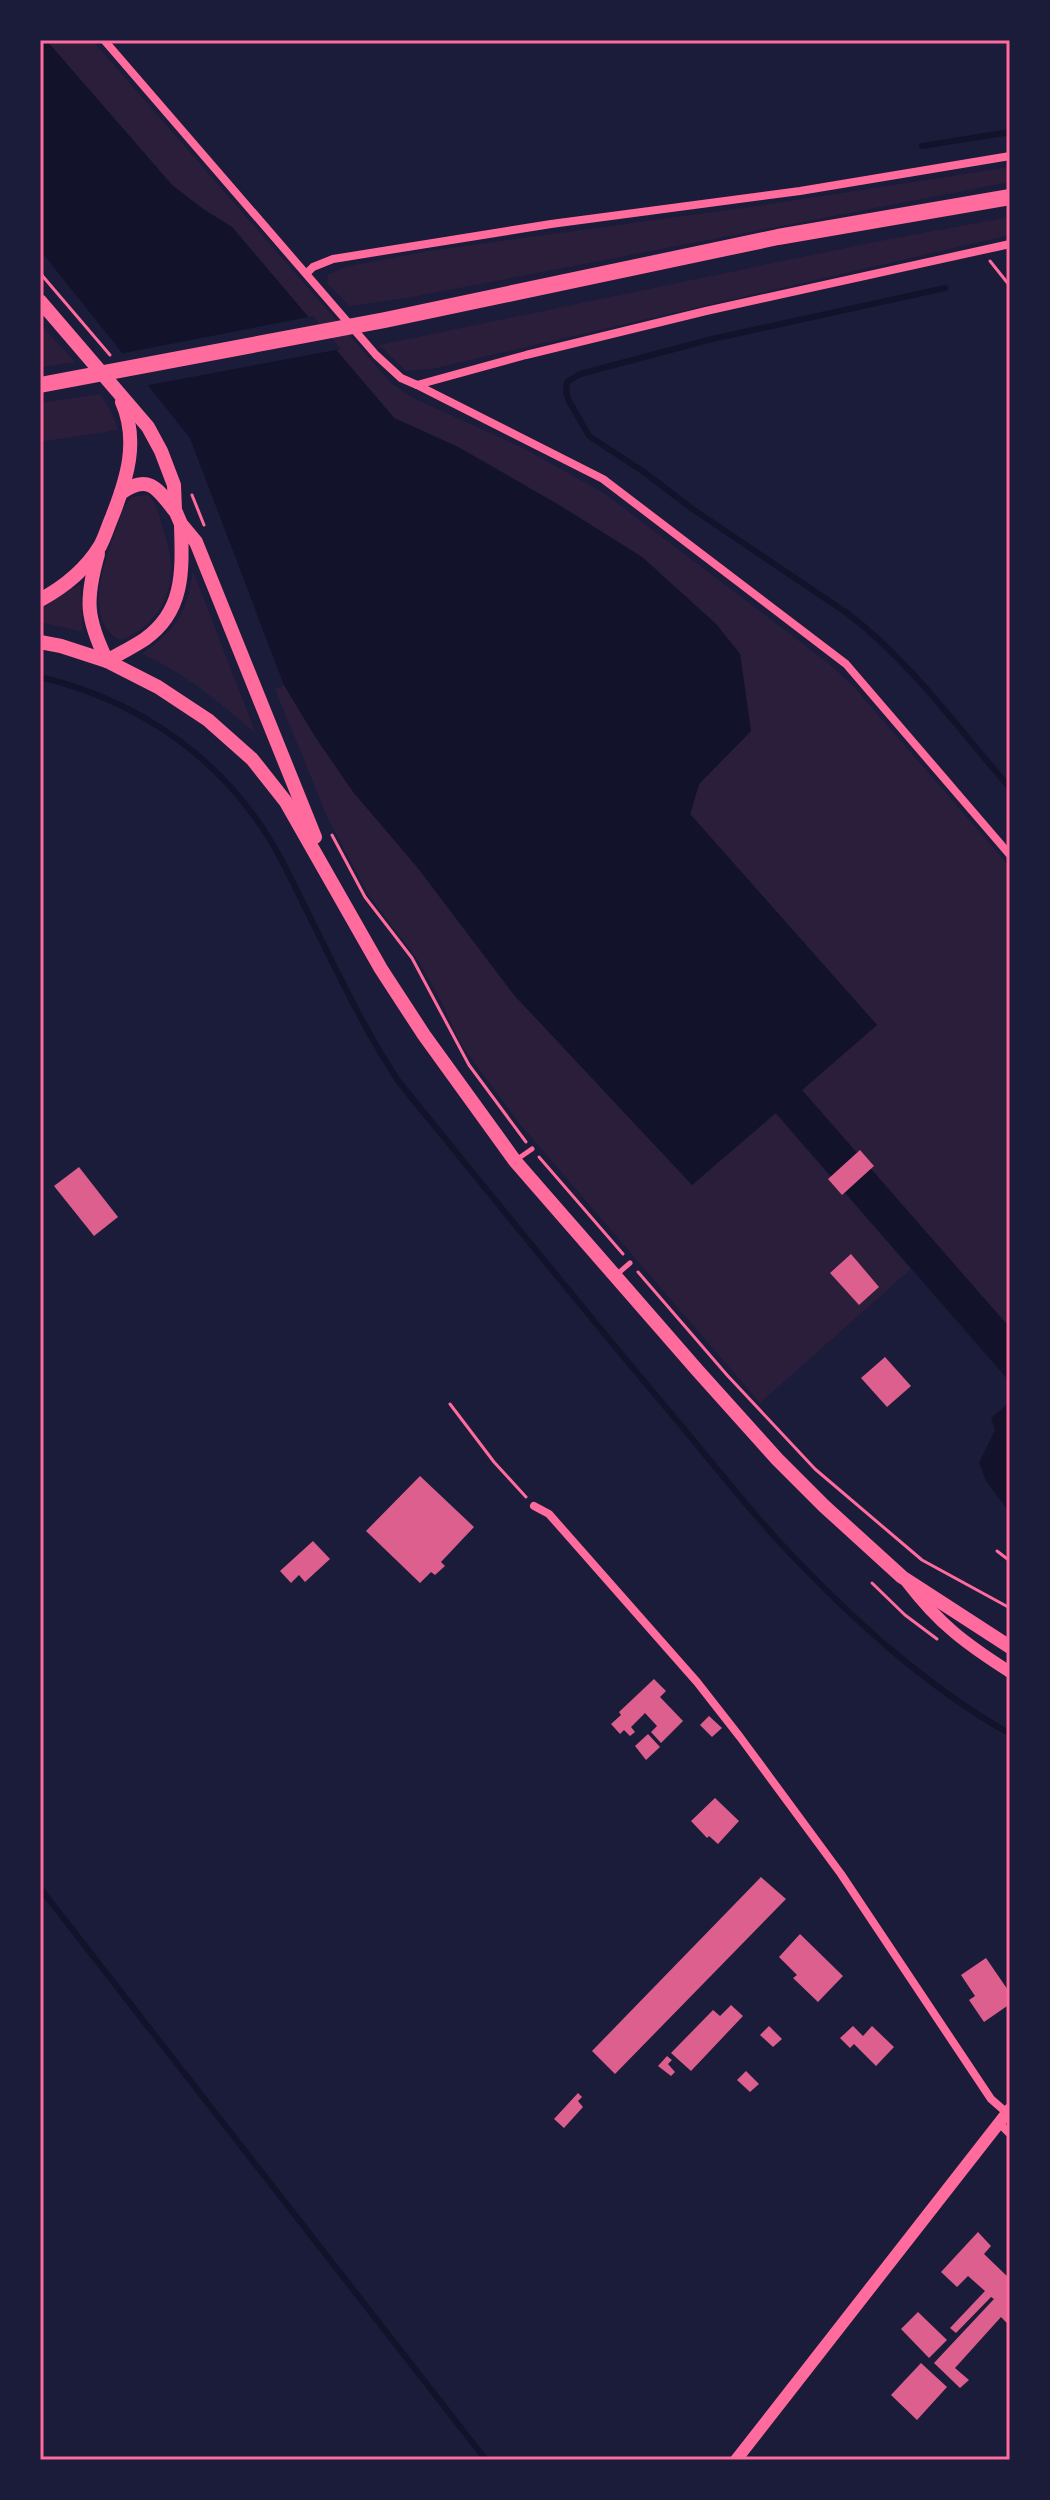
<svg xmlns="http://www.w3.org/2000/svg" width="1050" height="2500" viewBox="0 0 1050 2500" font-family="'Titillium Web',sans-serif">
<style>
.green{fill:#2a1e3b}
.water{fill:#12122b}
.pier{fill:#1b1b3a}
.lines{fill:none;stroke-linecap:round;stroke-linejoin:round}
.stream{stroke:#12122b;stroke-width:6}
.building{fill:#dd5f8e}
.path{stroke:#ff6b9d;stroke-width:3}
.service{stroke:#ff6b9d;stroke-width:5}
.minor{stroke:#ff6b9d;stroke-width:8}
.tertiary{stroke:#ff6b9d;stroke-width:12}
.secondary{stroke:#ff6b9d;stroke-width:14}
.primary{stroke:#ff6b9d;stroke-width:16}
.neatline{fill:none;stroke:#ff6b9d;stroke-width:3}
</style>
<rect width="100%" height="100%" fill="#1b1b3a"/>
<g class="green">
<path d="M46,40H92L391,383L411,397L523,448L604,493L827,662L853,686L1010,867V1328L802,1090L877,1025L690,814L699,784L751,731L740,654L716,624L642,557L559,505L458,447L394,418L232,227L203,209L172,185Z"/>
<path d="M1010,167V182L407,298L350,306L327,283L328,275L345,267L428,251L750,207Z"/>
<path d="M1010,217V235L436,368L406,371L379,345L879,241Z"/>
<path d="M40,324L75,362L40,368Z"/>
<path d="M100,394L112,413L118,430L40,442V403Z"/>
<path d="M148,495C158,504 159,517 163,529C167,541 171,554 171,567C172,600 151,630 120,640C76,617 113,541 124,507L132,497Z"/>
<path d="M193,571L256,734C220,702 186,674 142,654C178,627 186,615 193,571Z"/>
<path d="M80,584L83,632L40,622V608Z"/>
<path d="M284,685L316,738L354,793L692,1184L775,1113L911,1269L760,1403L519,1123L460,1043L442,1003L420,963L370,897L328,819L275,689Z"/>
</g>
<g class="water">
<path d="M40,40H46L172,185L203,209L232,227L394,418L458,447L559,505L642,557L716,624L740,654L751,731L699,784L690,814L877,1025L802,1090L1010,1328V1382L776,1113L692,1185L514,995L417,867L354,793L316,738L284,685L190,438L40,250Z"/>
<path d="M1010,1402V1513L986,1481L979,1463L995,1430L991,1418Z"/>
</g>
<path class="pier" d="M313,316L341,349L144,386L119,354Z"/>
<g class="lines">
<g class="stream">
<path d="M922,146L1010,132"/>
<path d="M945,288L712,339L580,374L567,382L566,392L569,401L589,436L644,472L691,508L847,613C910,661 958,728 1010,788"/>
<path d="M40,677C125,697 202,744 254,816C276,845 291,879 307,911C336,969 363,1028 399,1082C492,1196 585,1312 680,1424C715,1466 749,1510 786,1549C853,1620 926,1686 1010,1734"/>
<path d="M40,1888L486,2460"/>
</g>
</g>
<g class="building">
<path d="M860,1150L874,1166L842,1195L828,1179Z"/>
<path d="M79,1167L118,1217L94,1236L54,1186Z"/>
<path d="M851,1254L879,1287L859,1305L830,1273Z"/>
<path d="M885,1357L911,1386L887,1407L861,1378Z"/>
<path d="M420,1476L474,1527L441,1562L445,1566L435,1575L431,1572L420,1583L366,1531Z"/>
<path d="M313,1541L330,1559L305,1582L299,1575L291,1583L280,1571Z"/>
<path d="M654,1679L666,1691L660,1697L683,1721L661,1743L651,1732L657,1726L645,1713L631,1727L635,1732L630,1736L624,1730L620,1734L611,1724L621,1715L619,1712Z"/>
<path d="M709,1716L722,1728L712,1737L700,1725Z"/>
<path d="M648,1734L660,1747L646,1760L635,1746Z"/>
<path d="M715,1798L739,1821L718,1844L709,1836L707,1838L691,1821Z"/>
<path d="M761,1877L786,1899L615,2074L592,2051Z"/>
<path d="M800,1934L843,1976L818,2002L793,1978L797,1975L779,1957Z"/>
<path d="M986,1958L1010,1993V2004L984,2022L969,2000L975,1996L961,1975Z"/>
<path d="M731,2005L743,2016L691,2071L671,2053L713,2010L720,2016Z"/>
<path d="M769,2026L782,2039L773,2047L760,2035Z"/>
<path d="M853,2026L863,2036L872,2026L894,2047L876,2066L854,2044L850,2048L840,2038Z"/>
<path d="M667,2056L672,2060L668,2064L675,2072L671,2076L658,2066Z"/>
<path d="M746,2071L759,2084L750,2092L737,2080Z"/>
<path d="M578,2093L582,2097L578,2101L583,2107L564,2128L554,2119Z"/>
<path d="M978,2232L991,2246L984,2254L1010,2279V2326L1001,2317L955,2368L969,2380L960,2388L934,2363L994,2299L991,2297L956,2333L950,2328L985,2291L968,2276L957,2287L941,2272Z"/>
<path d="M918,2312L947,2340L929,2358L901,2329Z"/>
<path d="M921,2363L947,2387L917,2420L891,2395Z"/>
</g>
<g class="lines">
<g class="path">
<path d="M990,261L1010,286"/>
<path d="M40,273L110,355"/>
<path d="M192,495L204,525"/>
<path d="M332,835L365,897L412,958L469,1065L526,1142"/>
<path d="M539,1157L623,1254"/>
<path d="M638,1272L727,1375L815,1469L922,1560L1010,1608"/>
<path d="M450,1404L494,1462L526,1497"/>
<path d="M997,1551L1010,1561"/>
<path d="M872,1583L905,1615L937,1639"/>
</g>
<g class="service">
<path d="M516,1160L532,1149"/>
<path d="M615,1276L630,1263"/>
</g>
<g class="minor">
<path d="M104,40L376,355L401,378L417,385L526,355L706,311L1010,244"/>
<path d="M307,273L313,267L333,259L551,224L800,191L1010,156"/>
<path d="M417,385L603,479L846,664L1010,855"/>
<path d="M534,1506L549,1514L697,1682L740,1737L841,1874L991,2099L1007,2113"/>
<path d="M999,2123L1010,2134"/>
</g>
<g class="tertiary">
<path d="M907,1582C939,1624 966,1644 1010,1672"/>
<path d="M736,2460L1010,2109"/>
</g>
<g class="secondary">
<path d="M40,301L148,427L161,451L174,485L175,510L181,524L196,542L315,837"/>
<path d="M121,493C148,473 158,489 174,510"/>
<path d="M98,554C85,600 86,618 107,661"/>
<path d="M40,600C64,587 86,569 100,546C105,537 108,526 112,517C127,479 139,441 122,402"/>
<path d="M40,642L61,646L107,661L158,687L208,720L252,759L286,802L381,969L424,1035L515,1161L698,1371L777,1459L824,1506L902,1577L1010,1647"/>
<path d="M107,661C119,654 133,647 145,639C186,610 182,567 181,524"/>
</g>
<path class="primary" d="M40,385L385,320L778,237L1010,197"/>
</g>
<rect width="1050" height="2500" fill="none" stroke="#1b1b3a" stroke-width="84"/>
<rect x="42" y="42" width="966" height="2416" class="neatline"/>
</svg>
